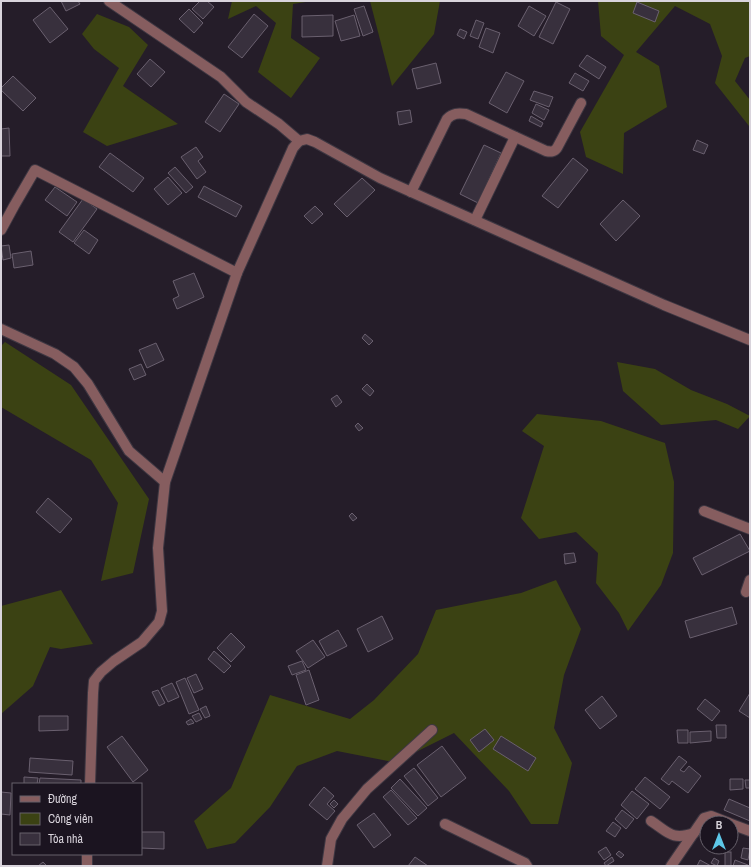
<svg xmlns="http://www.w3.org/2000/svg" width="751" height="867" viewBox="0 0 751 867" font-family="'Archivo Narrow',sans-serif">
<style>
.green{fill:#3b4213}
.building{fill:#38303d;stroke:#6a606f}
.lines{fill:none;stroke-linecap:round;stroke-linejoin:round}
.minor-casing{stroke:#3e3742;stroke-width:12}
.minor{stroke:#865d5f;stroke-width:10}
</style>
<rect width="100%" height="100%" fill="#251d29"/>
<g class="green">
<path d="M232,1H312L293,4L291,38L320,58L291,98L258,72L276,23L256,6L228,19Z"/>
<path d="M370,1H440L434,34L392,86Z"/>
<path d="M598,1H750V56L745,58L735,81L750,100V126H749L715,83L722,56L710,24L675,6L636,52L659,66L667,107L624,133L623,174L586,157L580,132L624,55L601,36Z"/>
<path d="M97,14L129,27L148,45L123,86L178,124L107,146L83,132L119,68L94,49L82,34Z"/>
<path d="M5,342L71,385L149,499L133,573L101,581L118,503L91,460L1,407V346Z"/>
<path d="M617,362L655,369L691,390L727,404L750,416L738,429L716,420L661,425L623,391Z"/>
<path d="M537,414L601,421L665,443L674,482L673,553L661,585L628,631L619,613L596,583L598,553L576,532L539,539L521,518L544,446L522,431Z"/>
<path d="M556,580L581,629L564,675L554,728L572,763L558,824H531L509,791L454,733L416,752L393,762L337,751L297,766L270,807L235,843L207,849L194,821L231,788L270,695L350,719L374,700L418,654L436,610L521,593Z"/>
<path d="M61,590L93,644L61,649L50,647L33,686L1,714V606Z"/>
</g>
<g class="building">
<path d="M61,1H78L80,4L66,11Z"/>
<path d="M200,1H207L214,7L203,19L192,9Z"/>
<path d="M556,2L570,9L553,44L539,37Z"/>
<path d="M637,2L659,11L655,22L633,13Z"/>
<path d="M364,6L373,32L363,36L354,9Z"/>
<path d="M529,6L546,16L534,36L518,26Z"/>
<path d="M50,7L68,29L50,43L33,20Z"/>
<path d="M189,9L203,23L194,33L179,19Z"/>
<path d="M254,14L268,26L242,58L228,47Z"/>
<path d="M333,15V36L302,37V16Z"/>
<path d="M354,15L360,36L341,41L335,21Z"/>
<path d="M476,20L484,23L478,39L470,36Z"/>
<path d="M486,28L500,33L493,53L479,47Z"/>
<path d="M460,29L467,32L464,39L457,35Z"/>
<path d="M587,55L606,67L599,79L579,66Z"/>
<path d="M150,59L165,72L151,87L137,74Z"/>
<path d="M436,63L441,83L417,89L412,69Z"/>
<path d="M506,72L524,81L507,113L489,103Z"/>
<path d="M575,73L589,81L583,91L569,83Z"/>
<path d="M13,76L36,98L23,111L1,90V88Z"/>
<path d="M534,91L553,97L549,107L530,100Z"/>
<path d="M224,94L239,104L220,132L205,122Z"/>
<path d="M536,104L549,110L544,120L532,113Z"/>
<path d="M410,110L412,122L399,125L397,112Z"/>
<path d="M531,116L543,123L541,127L529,121Z"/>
<path d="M9,128L10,156H1V129Z"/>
<path d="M697,140L708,145L704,154L693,150Z"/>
<path d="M484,145L501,153L478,203L460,194Z"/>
<path d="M196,147L203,157L198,161L206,172L197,179L181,157Z"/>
<path d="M110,153L144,178L133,192L99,167Z"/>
<path d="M573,158L588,170L558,208L542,196Z"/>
<path d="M175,167L193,187L186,193L168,173Z"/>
<path d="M168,177L182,193L168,205L154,189Z"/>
<path d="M362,178L375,190L347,217L334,204Z"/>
<path d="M204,186L242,206L236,217L198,197Z"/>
<path d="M55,187L77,202L67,216L45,200Z"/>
<path d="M83,199L97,209L73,242L59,232Z"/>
<path d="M623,200L640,216L616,241L600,224Z"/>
<path d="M315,206L323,214L312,224L304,216Z"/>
<path d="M84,230L98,240L89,254L74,243Z"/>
<path d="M9,245L11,258L3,260L1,246Z"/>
<path d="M31,251L33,265L14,268L12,254Z"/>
<path d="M194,273L204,297L177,309L173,299L179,296L173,281Z"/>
<path d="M365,334L373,341L369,345L362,338Z"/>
<path d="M156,343L164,360L147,368L139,350Z"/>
<path d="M141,364L146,375L134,380L129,369Z"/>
<path d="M367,384L374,391L370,396L362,389Z"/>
<path d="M337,395L342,402L336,407L331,399Z"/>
<path d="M358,423L363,428L359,431L355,426Z"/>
<path d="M48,498L72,519L60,533L36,512Z"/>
<path d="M352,513L357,518L353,521L349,516Z"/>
<path d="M740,534L750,551L702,575L693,558Z"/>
<path d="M574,553L576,562L565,564L564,554Z"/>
<path d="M732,607L737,624L690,638L685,621Z"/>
<path d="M382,616L393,639L368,652L357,629Z"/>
<path d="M338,630L347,646L327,656L319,641Z"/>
<path d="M231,633L245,647L231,662L217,648Z"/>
<path d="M313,640L325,657L308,668L296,651Z"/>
<path d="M214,651L231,666L224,673L208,659Z"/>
<path d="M302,661L306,670L292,675L288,666Z"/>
<path d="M309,670L319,700L306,705L296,675Z"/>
<path d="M196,674L203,689L194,693L187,678Z"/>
<path d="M185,678L199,710L189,714L176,682Z"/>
<path d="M172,683L179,697L168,702L161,688Z"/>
<path d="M158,690L165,703L159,706L152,692Z"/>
<path d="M750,693V718L739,711Z"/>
<path d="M602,696L617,716L600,729L585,710Z"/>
<path d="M705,699L720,711L712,721L697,709Z"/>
<path d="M206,706L210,716L205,718L200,709Z"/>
<path d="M199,713L202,719L196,722L192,716Z"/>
<path d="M39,716H68V730L39,731Z"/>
<path d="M191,719L194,723L188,725L186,722Z"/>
<path d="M716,725H726V738H717Z"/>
<path d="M485,729L494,740L479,752L470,740Z"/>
<path d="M677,730H688V743H678Z"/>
<path d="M711,731V741L690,743V732Z"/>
<path d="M122,736L148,770L133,782L107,747Z"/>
<path d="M501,736L536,758L528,771L493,749Z"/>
<path d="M442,746L466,778L441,797L417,765Z"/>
<path d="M679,756L687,762L680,770L684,772L689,766L701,776L688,793L672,781L669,785L661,779Z"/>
<path d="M30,758L73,761L72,775L29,772Z"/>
<path d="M414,768L438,798L428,806L404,776Z"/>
<path d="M24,777L38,778L37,784H24Z"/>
<path d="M645,777L670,797L660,809L635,789Z"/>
<path d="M40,778L81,780V784H39Z"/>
<path d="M400,779L427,808L418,816L391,788Z"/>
<path d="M730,779H743V789L730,790Z"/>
<path d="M745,780H750V788H746Z"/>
<path d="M324,787L334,796L327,804L335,811L327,820L309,805Z"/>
<path d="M391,790L417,818L408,825L383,797Z"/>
<path d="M632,791L649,804L637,819L621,805Z"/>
<path d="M1,792L11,793L10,815L1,814Z"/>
<path d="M729,799L750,808V821L724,810Z"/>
<path d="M334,800L338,804L334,808L330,804Z"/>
<path d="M622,810L634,819L626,829L615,819Z"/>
<path d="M374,813L391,835L374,848L357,825Z"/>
<path d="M613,822L621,828L615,837L606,831Z"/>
<path d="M141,832H164V849L141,848Z"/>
<path d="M606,847L611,855L604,860L598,852Z"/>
<path d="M743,848L750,849L748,860L741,858Z"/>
<path d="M619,851L624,855L621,858L616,854Z"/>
<rect x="725" y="852" width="6" height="14"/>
<path d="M415,857L428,866H408Z"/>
<path d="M612,857L614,861L606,866L604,863Z"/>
<path d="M714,858L719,861L717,866L711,863Z"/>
<path d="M700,860L711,866H697Z"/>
<path d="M735,860L748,865V866H733Z"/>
<path d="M43,862L47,866H38Z"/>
</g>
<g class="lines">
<defs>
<g id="minor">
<path d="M109,1L221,77L246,102L279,124L299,141L307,139L315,142L380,178L664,305L750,340"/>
<path d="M411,192L447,119C453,113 458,113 466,114L546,151C551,152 554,152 557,148L581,103"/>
<path d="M475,220L515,137"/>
<path d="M1,230L14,206L35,170L237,273"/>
<path d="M1,329L55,354L74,367L88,384L129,451L165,482"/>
<path d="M704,511L750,529"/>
<path d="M746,592L750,580"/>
<path d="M90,784L93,693L94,681L101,672L114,661L142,642L159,622L162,611L158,548L165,482L237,273L293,148L299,141"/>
<path d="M651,821C668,832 672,841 694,833"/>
<path d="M445,824L525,863L527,866"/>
<path d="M731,824L750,831"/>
<path d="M87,866V854"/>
<path d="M327,866L331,839L342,819L367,789L432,730"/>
<path d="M671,866L704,818L711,816L729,823"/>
</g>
</defs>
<use href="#minor" class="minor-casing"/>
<use href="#minor" class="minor"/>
</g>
<rect width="751" height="867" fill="none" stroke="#d9d4dc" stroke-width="4"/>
<rect x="12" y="783" width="130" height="72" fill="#1b1420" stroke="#67616b"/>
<rect x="20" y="796" width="20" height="6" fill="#865d5f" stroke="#67616b"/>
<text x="48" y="803" font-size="12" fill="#d9d4dc">Đường</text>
<rect x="20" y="813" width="20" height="12" fill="#3b4213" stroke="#67616b"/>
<text x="48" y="823" font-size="12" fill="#d9d4dc">Công viên</text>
<rect x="20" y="833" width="20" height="12" fill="#38303d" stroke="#67616b"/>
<text x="48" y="843" font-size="12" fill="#d9d4dc">Tòa nhà</text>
<g transform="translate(719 835)"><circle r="19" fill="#1b1420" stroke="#67616b"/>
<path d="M0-3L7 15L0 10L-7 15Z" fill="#5dc7e8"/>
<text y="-6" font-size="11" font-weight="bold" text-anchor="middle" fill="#d9d4dc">B</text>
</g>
</svg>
